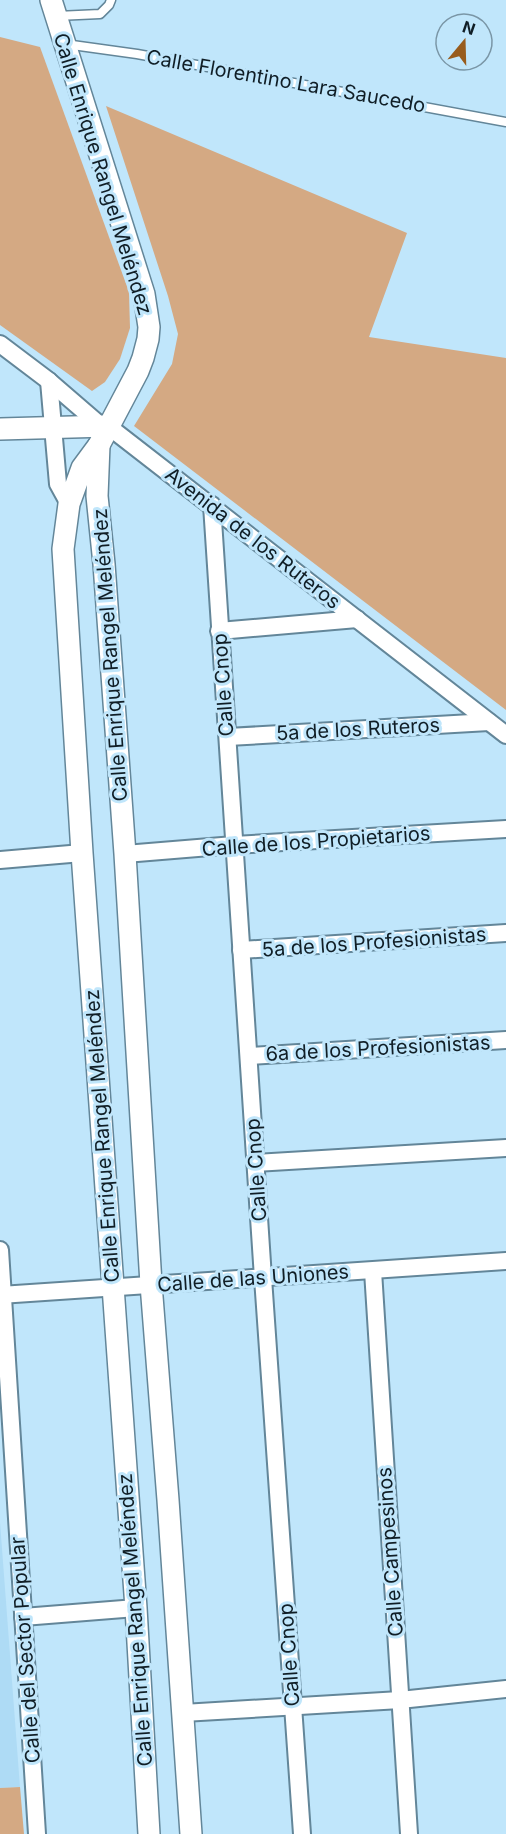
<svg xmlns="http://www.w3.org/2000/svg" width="506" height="1834" viewBox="0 0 506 1834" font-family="Inter,sans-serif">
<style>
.built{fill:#aedbf5}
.green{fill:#d4a983}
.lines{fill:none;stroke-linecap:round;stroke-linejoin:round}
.service-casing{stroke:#638699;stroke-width:11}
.minor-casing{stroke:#638699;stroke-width:20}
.tertiary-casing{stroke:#638699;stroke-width:24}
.service{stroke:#fff;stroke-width:8}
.minor{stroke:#fff;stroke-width:16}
.tertiary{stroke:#fff;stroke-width:21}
.labels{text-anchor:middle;stroke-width:6;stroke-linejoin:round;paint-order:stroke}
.street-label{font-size:20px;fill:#101e26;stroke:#c0e6fb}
</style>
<rect width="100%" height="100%" fill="#c0e6fb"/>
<path class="built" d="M0,1522L20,1787L0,1788Z"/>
<g class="green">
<path d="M0,37L40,47L129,292L130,328L120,359L105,382L92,391L0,325Z"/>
<path d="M106,106L407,233L369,337L506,358V710L134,426L172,364L178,334L168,296Z"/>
<path d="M20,1787L24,1834H0V1788Z"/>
</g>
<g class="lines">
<defs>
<g id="service">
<path d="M57,16L100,14L109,5L111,0"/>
<path d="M65,44L137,54L506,122"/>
</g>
<g id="minor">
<path d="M0,344L49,381L100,425"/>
<path d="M49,381L58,484L69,504"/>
<path d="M108,426L506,735"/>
<path d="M212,505L263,1278L302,1834"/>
<path d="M219,631L357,619"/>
<path d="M228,737L489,722"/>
<path d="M125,854L234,845L506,829"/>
<path d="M0,860L82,853"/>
<path d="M241,950L506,933"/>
<path d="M249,1056L506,1040"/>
<path d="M255,1163L506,1148"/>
<path d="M0,1250L37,1834"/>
<path d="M373,1271L409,1834"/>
<path d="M0,1295L506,1261"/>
<path d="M23,1617L136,1608"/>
<path d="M183,1713L400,1700L506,1689"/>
</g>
<g id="tertiary">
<path d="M51,0L144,294L149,327L148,339L143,358L138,371L99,445L82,468L69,504L63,549L82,853L136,1608L149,1834"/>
<path d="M0,429L108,426"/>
<path d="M99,445L97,496L104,564L125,854L151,1284L168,1500L191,1834"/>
</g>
</defs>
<use href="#service" class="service-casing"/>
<use href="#minor" class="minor-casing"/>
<use href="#tertiary" class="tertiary-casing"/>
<use href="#service" class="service"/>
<use href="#minor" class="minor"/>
<use href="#tertiary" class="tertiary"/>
</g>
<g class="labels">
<g class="street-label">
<text transform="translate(286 81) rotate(10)" y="7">Calle Florentino Lara Saucedo</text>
<text transform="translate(103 174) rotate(73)" y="7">Calle Enrique Rangel Meléndez</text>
<text transform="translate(253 538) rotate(38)" y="7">Avenida de los Ruteros</text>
<text transform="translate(110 655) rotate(-94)" y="7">Calle Enrique Rangel Meléndez</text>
<text transform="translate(223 685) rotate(-94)" y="7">Calle Cnop</text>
<text transform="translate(358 729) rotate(-3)" y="7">5a de los Ruteros</text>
<text transform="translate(316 841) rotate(-4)" y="7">Calle de los Propietarios</text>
<text transform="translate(374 942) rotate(-4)" y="7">5a de los Profesionistas</text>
<text transform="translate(378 1048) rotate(-3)" y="7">6a de los Profesionistas</text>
<text transform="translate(102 1136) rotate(-94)" y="7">Calle Enrique Rangel Meléndez</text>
<text transform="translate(256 1170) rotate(-94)" y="7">Calle Cnop</text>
<text transform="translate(253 1278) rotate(-4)" y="7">Calle de las Uniones</text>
<text transform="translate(390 1552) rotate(-94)" y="7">Calle Campesinos</text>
<text transform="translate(135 1620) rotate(-94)" y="7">Calle Enrique Rangel Meléndez</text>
<text transform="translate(25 1650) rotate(-94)" y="7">Calle del Sector Popular</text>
<text transform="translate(289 1655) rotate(-94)" y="7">Calle Cnop</text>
</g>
</g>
<g transform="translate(464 42) rotate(19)"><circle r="28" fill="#c0e6fb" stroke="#7a96a6" stroke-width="1.5"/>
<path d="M0-4.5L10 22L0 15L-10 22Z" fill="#985c1d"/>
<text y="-9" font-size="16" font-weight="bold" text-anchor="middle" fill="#101e26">N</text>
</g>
</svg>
